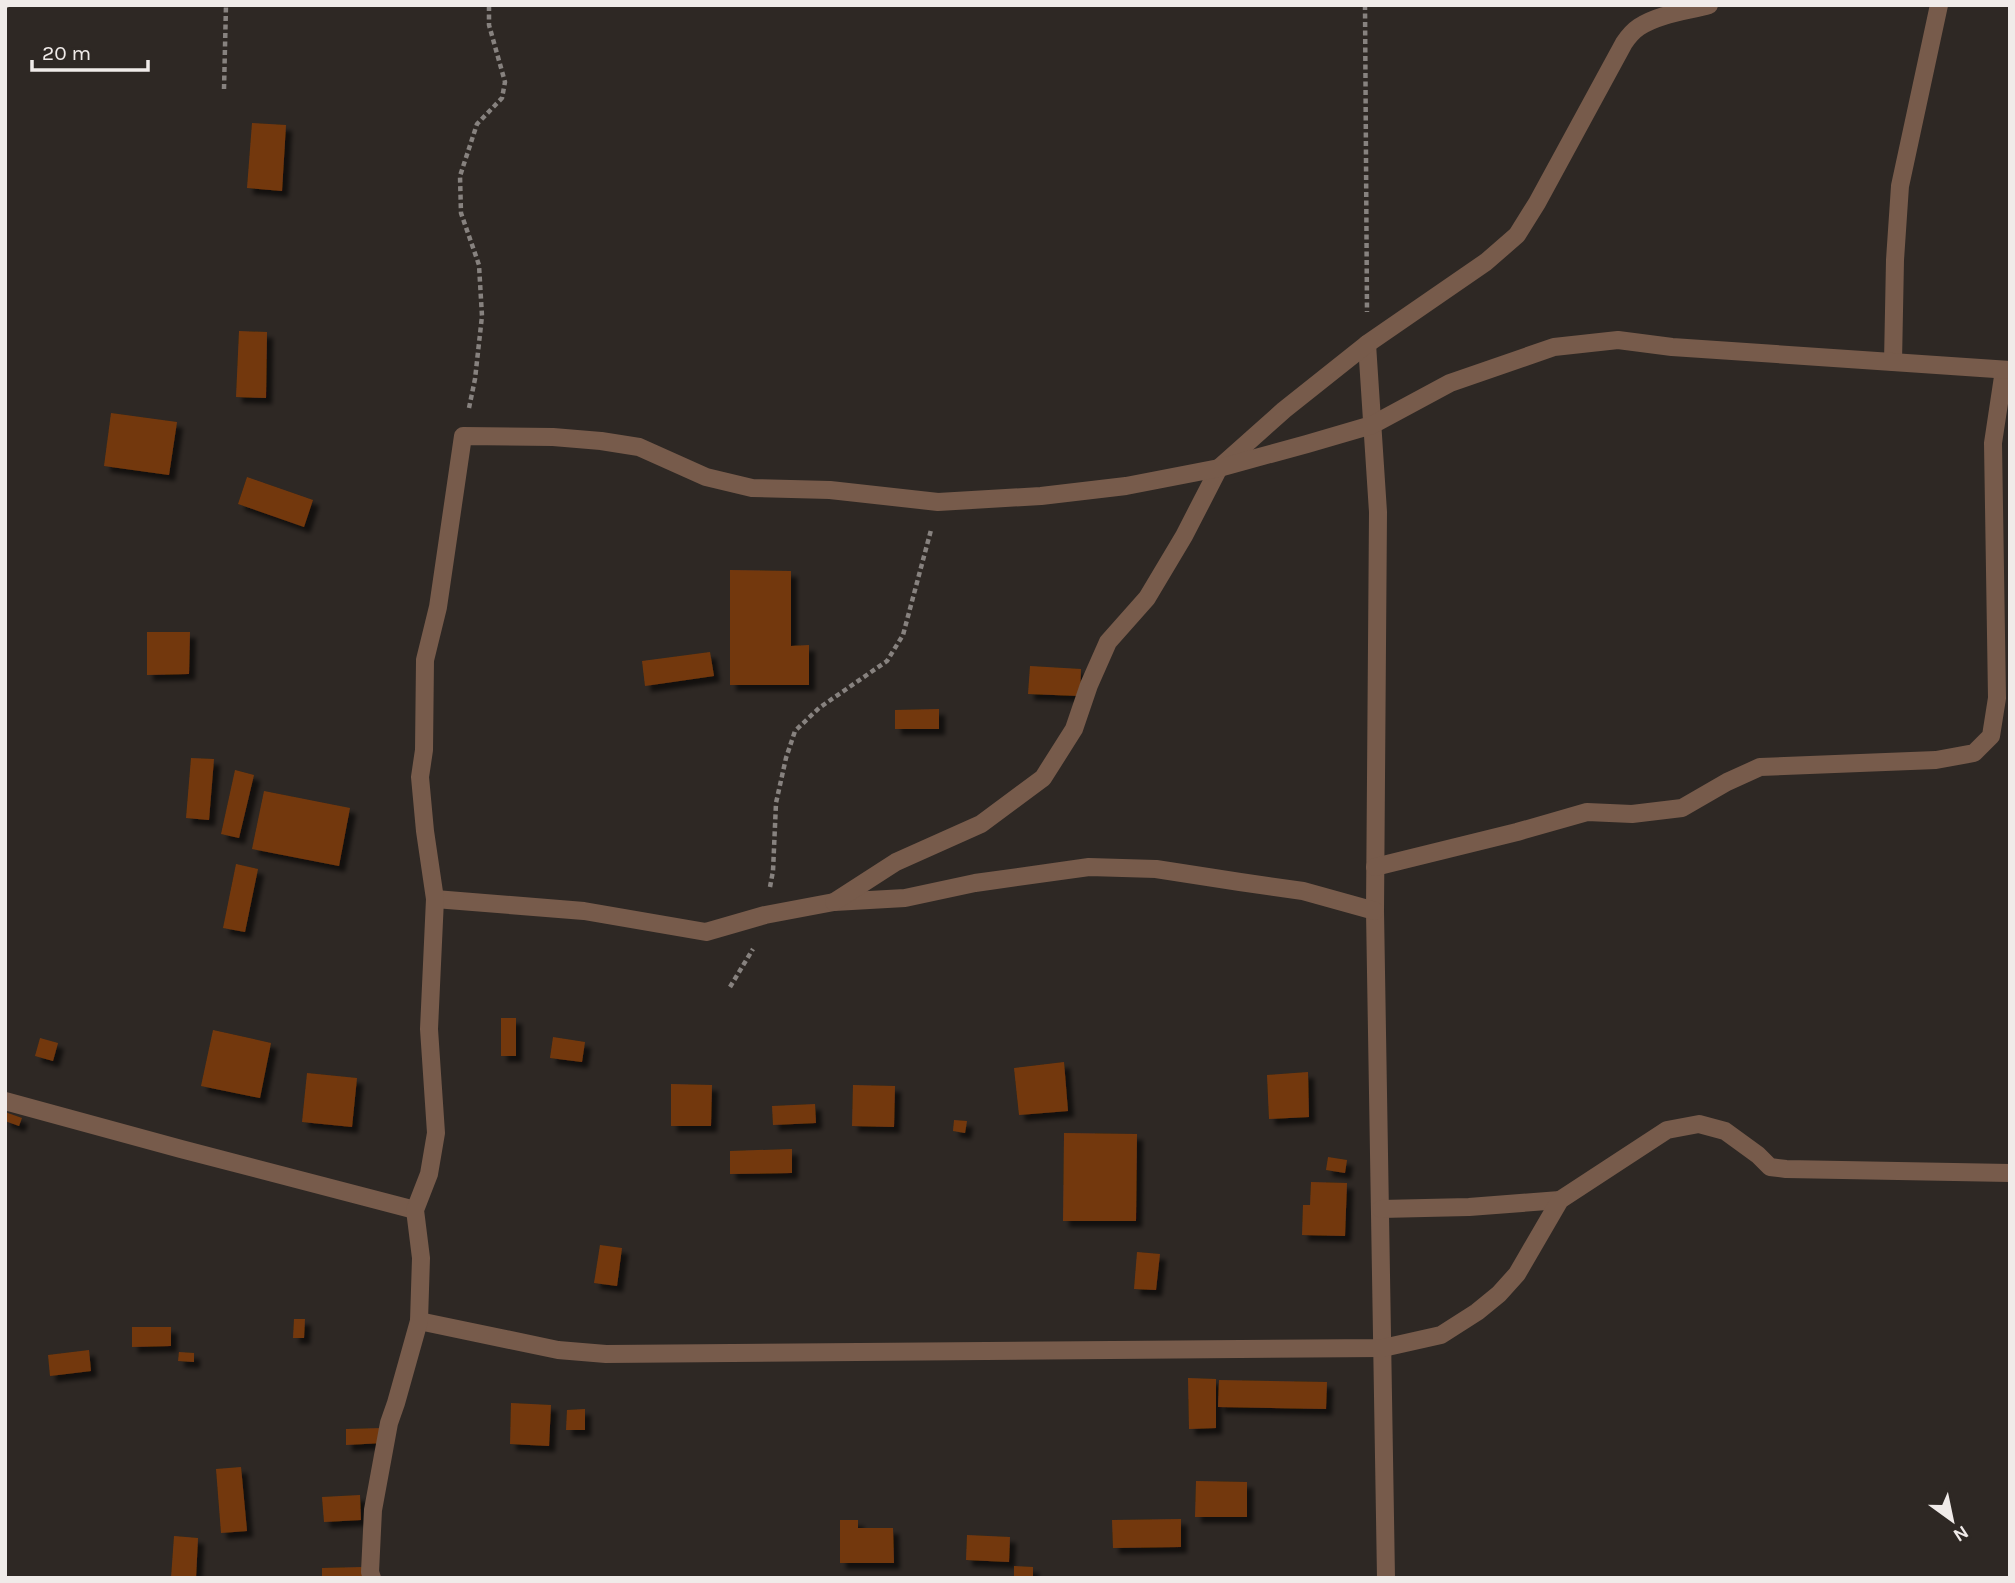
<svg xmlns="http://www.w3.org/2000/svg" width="2015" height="1583" viewBox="0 0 2015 1583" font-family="Karla,sans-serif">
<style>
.building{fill:#73380c;filter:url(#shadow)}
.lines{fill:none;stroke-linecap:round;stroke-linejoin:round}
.path{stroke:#87827f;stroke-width:4.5;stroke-dasharray:5 3.5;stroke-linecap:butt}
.minor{stroke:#775b4b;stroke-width:18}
</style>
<defs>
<filter id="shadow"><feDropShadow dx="6" dy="6" stdDeviation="2" flood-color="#0009"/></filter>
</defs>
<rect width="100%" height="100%" fill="#2e2824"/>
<g class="building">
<path d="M252,123L286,125L282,191L247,188Z"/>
<path d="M239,331L267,332L266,398L236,397Z"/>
<path d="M111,413L177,422L169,475L104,466Z"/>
<path d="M247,477L313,500L304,527L238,504Z"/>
<path d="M730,570L791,571V646L809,645V685H730Z"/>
<path d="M147,632H190L189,674L147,675Z"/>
<path d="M710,652L714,676L645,686L642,661Z"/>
<path d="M1030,666L1081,669L1080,696L1028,694Z"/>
<path d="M939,709V729H895V710Z"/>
<path d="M191,758L214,759L209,820L186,818Z"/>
<path d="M235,770L254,775L239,838L221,834Z"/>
<path d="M264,791L350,808L339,866L252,849Z"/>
<path d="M236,864L258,869L245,932L223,928Z"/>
<rect x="501" y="1018" width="15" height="38"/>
<path d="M213,1030L271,1043L260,1098L201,1086Z"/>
<path d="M553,1037L585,1042L582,1062L550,1058Z"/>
<path d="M40,1038L58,1043L53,1061L35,1056Z"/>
<path d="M1064,1062L1068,1111L1019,1115L1014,1068Z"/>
<path d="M1308,1072L1309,1117L1269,1119L1267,1075Z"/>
<path d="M307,1073L357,1078L352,1127L302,1122Z"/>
<path d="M671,1084L712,1085L711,1126H671Z"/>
<path d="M853,1085L895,1086L894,1127L852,1126Z"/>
<path d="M815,1104L816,1123L773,1125L772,1106Z"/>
<path d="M5,1112L22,1118L19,1126L5,1121Z"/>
<path d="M954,1120L967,1121L965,1133L953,1131Z"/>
<path d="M1064,1133L1137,1134L1136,1221H1063Z"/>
<path d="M792,1149V1173L730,1174V1151Z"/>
<path d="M1328,1157L1347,1160L1345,1173L1326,1170Z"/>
<path d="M1311,1182L1347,1183L1345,1236L1302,1235L1303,1205H1310Z"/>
<path d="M600,1245L622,1248L617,1286L594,1283Z"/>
<path d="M1137,1252L1160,1254L1156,1290L1134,1289Z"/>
<path d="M294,1319H305L304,1338H293Z"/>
<path d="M132,1327H171V1346L132,1347Z"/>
<path d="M89,1350L91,1371L50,1376L48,1355Z"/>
<path d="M179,1352L194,1353V1362L178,1361Z"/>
<path d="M1188,1378L1216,1379V1428L1189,1429Z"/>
<path d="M1219,1380L1327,1382L1326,1409L1218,1407Z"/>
<path d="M511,1403L551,1405L549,1446L510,1444Z"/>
<path d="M585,1409V1430H566L567,1410Z"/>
<path d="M383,1428V1443L346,1445V1429Z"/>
<path d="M241,1467L247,1531L221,1533L216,1469Z"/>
<path d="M1196,1481L1247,1482V1517H1195Z"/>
<path d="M360,1495L361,1520L324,1522L322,1497Z"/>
<path d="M1181,1519V1547L1113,1548L1112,1520Z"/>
<path d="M840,1520H858V1528H893L894,1563H840Z"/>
<path d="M967,1535L1010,1537L1009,1562L966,1560Z"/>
<path d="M174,1536L198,1538L196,1578H171Z"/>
<path d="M1014,1566L1033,1567V1578H1014Z"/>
<path d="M362,1567L363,1578H322V1568Z"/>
</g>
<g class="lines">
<g class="path">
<path d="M1365,5L1367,312"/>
<path d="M5,7L8,5"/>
<path d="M224,89L226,5"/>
<path d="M469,408L475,379L482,316L479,265L461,213L460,176L477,124L502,98L505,82L489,25V5"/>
<path d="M770,887L773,871L776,803L786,758L795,731L819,708L887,661L903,635L931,530"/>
<path d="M730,987L753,949"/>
</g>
<g class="minor">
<path d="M1367,344L1378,512L1375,911L1386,1578"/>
<path d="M1893,362L1895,260L1900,186L1939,5"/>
<path d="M1375,867L1517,832L1587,812L1632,814L1682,808L1727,782L1760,767L1936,760L1974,753L1991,736L1997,698L1993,443L2004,370"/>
<path d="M435,899L584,911L706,932L765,915L834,902L905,898L975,883L1089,867L1156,869L1240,882L1303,891L1375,911"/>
<path d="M834,902L896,862L981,824L1043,778L1074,729L1089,685L1108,642L1147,598L1184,536L1219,468L1284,410L1367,344L1486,262L1517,235L1537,203L1624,43C1628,37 1633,31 1639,27C1659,14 1687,11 1709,5"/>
<path d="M5,1101L181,1149L415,1210"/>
<path d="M1381,1209L1469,1207L1560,1200"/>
<path d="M419,1321L558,1350L606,1354L1383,1348L1441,1335L1477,1312L1499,1294L1517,1274L1560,1200L1667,1130L1699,1124L1725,1131L1758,1155L1770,1167L1786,1169L2010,1173"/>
<path d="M372,1578L370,1572L373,1510L389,1423L396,1403L419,1321L421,1258L415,1210L429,1174L436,1133L429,1029L435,899L425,831L420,777L424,750L425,660L438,607L463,436L553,437L601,441L639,447L706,477L752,488L830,490L938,502L1041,496L1126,486L1219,468L1307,444L1372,425L1450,383L1554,347L1618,340L1672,347L2010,370"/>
</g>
</g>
<rect width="2015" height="1583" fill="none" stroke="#f0ebe9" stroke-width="14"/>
<g transform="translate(1952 1520) rotate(147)" stroke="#2e2824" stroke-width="5" paint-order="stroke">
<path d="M0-5L12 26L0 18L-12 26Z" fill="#f0ebe9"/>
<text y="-10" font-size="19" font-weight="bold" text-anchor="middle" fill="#f0ebe9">N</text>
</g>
<path d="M32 60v10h116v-10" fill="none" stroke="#f0ebe9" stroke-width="3.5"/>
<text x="42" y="60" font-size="21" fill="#f0ebe9" stroke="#2e2824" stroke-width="5" paint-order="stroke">20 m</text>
</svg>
